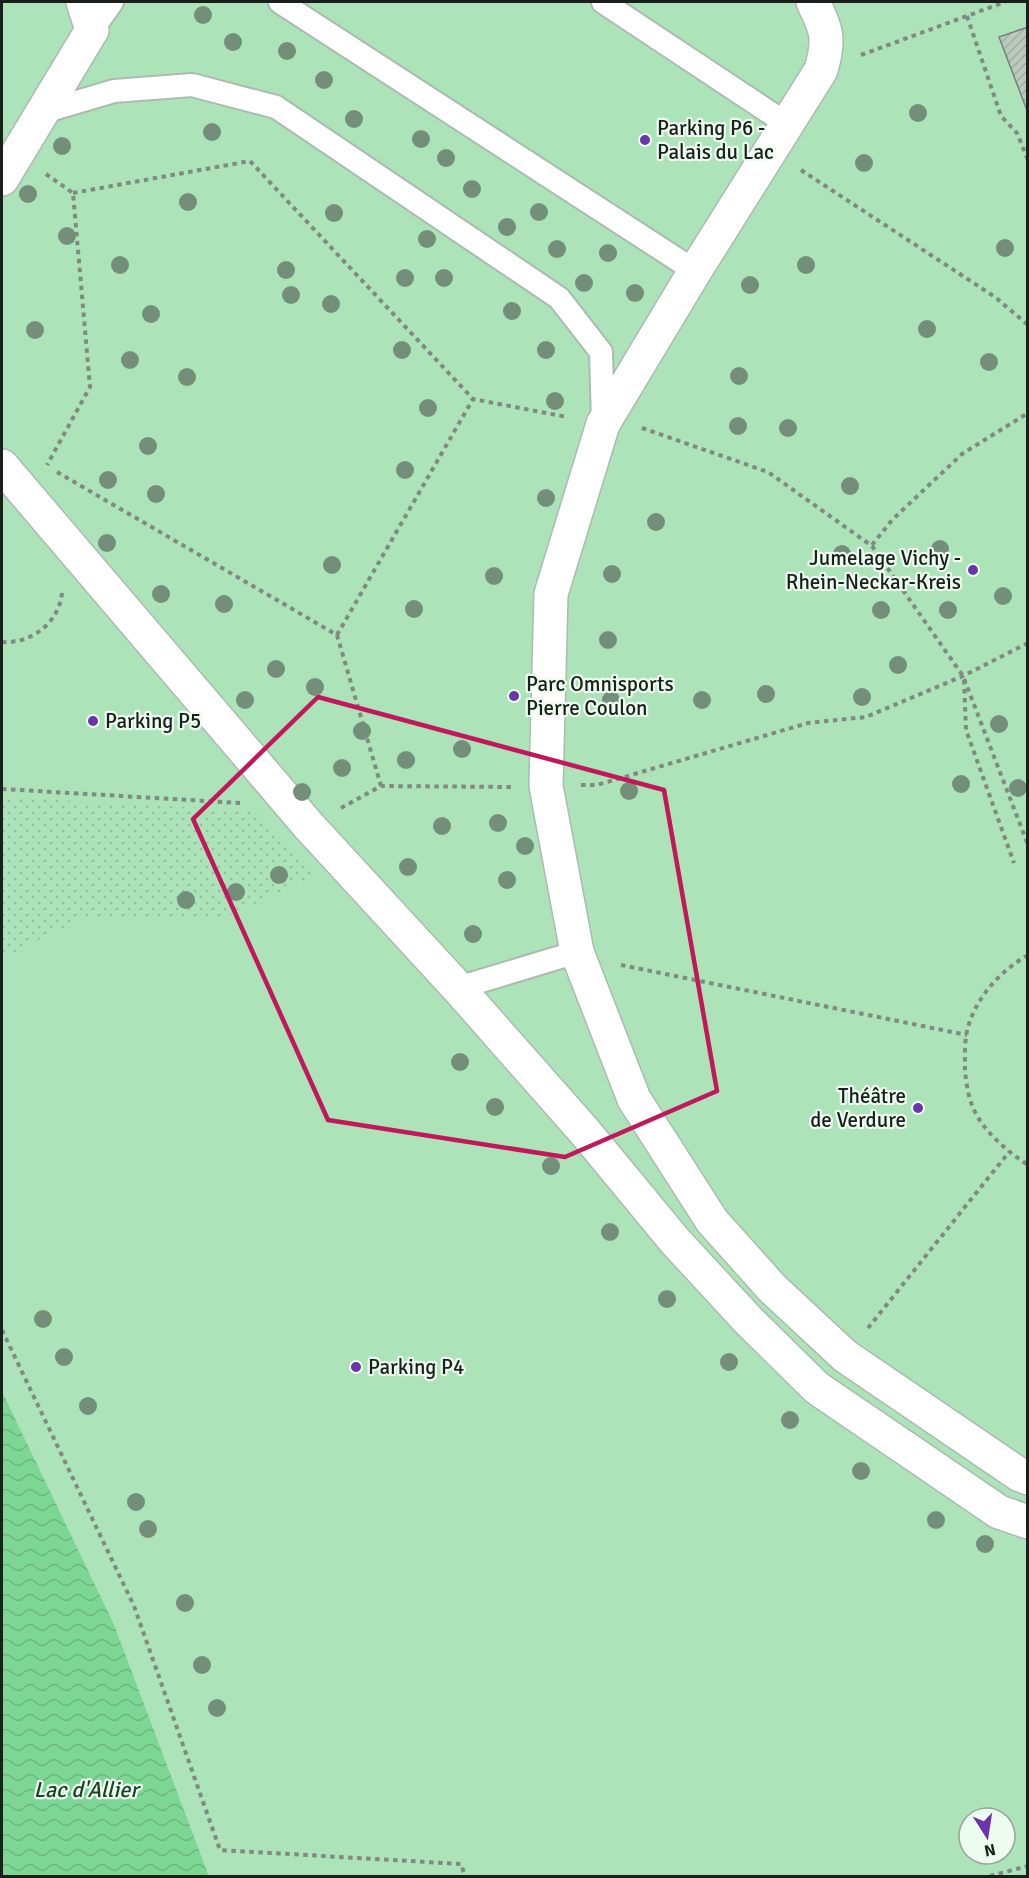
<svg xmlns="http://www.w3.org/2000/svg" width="1029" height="1878" viewBox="0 0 1029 1878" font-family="Signika,sans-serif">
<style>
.grass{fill:#ace3b8;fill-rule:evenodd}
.park{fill:url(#park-dots)}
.water{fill:url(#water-waves)}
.building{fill:url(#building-hatch);stroke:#758277;stroke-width:1.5}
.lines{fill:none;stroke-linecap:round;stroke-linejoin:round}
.service-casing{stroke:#acbbaf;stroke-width:26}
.minor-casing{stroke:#acbbaf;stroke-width:36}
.path{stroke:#7f8a81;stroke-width:4;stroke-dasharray:4.5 4.5;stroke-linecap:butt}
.service{stroke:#fff;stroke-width:22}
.minor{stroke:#fff;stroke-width:33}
.tree{fill:#738f7a}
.marked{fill:none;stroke:#c2185b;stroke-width:4.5;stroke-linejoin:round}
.poi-dot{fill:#6b34aa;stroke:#ecfcef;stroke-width:2}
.labels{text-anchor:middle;stroke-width:4.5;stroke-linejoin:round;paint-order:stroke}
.poi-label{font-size:21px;fill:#1a1f1b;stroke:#ecfcef;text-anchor:start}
.water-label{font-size:22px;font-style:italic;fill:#1a4025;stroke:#ecfcef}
</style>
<defs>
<pattern id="park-dots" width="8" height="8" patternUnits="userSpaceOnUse" patternTransform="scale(1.5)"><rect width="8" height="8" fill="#ace3b8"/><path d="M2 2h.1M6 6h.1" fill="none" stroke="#93c29e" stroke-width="1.8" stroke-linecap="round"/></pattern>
<pattern id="water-waves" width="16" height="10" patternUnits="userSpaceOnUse" patternTransform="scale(1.5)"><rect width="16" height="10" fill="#7dd794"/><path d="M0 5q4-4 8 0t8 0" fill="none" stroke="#6bb87f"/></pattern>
<pattern id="building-hatch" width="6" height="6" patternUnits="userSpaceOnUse" patternTransform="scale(1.5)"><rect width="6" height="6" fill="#bbcabd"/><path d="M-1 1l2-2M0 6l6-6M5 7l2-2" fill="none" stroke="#a0ada2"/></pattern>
</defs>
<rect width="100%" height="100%" fill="#ecfcef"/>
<path class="grass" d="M2,2H1027V1876H209L114,1624L2,1391ZM969,1818H1005V1854H969Z"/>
<path class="park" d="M2,797L258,811L318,874L222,919L85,917L2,958Z"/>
<path class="water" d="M2,1391L114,1624L209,1876H2Z"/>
<path class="building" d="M1028,27V113L999,37Z"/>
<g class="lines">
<defs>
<g id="service">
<path d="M280,2L695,271"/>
<path d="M603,2L787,124"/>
<path d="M92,30L112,2"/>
<path d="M43,112L114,91L192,85L276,107L559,298L601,352L603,423"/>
<path d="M458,988L577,952"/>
</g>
<g id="minor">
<path d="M813,2C827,30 830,39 821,70L695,271L603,424L551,594L546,786L577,952L634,1099L712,1221L772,1288L845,1356L1020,1475L1028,1478"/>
<path d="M2,179L92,30L83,2"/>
<path d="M2,466L308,825L458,988L585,1132L675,1241L748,1320L817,1388L999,1512L1028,1522"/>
</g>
</defs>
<use href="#service" class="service-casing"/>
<use href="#minor" class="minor-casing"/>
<g class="path">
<path d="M967,16L1001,116L1017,133L1028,160"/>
<path d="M861,55L1005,2"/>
<path d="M801,170L995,297L1028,325"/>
<path d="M46,174L73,193L90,387L47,465"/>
<path d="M73,193L250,161L473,399L567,417"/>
<path d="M642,428L768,472L872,546L963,676L1028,845"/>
<path d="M57,472L337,635L381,786"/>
<path d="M872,545L892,520L962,454L1028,413"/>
<path d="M337,635L473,399"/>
<path d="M2,642C31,644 59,623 62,593"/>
<path d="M964,680L966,730L1014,863"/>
<path d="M581,785H597L808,723L866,717L963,676L1028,643"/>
<path d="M2,789L240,803"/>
<path d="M341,808L381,786L511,787"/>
<path d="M1028,955C1002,970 978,995 969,1024C964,1038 965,1055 965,1069C966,1082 968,1097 974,1110C985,1133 1007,1151 1028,1165"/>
<path d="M621,965L967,1035"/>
<path d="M868,1328L1009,1152"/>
<path d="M2,1330L134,1606L220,1850L461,1864L465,1876"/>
<path d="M990,1876L1028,1866"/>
</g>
<use href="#service" class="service"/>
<use href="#minor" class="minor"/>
</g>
<g class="tree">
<circle cx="203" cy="15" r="9"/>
<circle cx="233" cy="42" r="9"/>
<circle cx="287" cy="51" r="9"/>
<circle cx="324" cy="80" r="9"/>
<circle cx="918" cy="113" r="9"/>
<circle cx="354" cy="119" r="9"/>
<circle cx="212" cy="132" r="9"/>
<circle cx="421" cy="139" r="9"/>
<circle cx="62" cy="146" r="9"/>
<circle cx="446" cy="158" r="9"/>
<circle cx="864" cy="163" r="9"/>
<circle cx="472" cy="189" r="9"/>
<circle cx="28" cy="194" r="9"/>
<circle cx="188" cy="202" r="9"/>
<circle cx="539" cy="212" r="9"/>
<circle cx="334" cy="213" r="9"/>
<circle cx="507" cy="227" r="9"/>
<circle cx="67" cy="236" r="9"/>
<circle cx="427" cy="239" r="9"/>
<circle cx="1005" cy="248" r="9"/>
<circle cx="557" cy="249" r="9"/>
<circle cx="608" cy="253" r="9"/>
<circle cx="120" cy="265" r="9"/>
<circle cx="806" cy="265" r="9"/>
<circle cx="286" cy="270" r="9"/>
<circle cx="405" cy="278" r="9"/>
<circle cx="444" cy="278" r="9"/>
<circle cx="584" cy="283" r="9"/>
<circle cx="750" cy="285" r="9"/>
<circle cx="635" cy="293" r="9"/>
<circle cx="291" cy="295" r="9"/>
<circle cx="331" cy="304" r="9"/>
<circle cx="512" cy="311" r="9"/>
<circle cx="151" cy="314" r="9"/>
<circle cx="927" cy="329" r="9"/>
<circle cx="35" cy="330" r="9"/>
<circle cx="402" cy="350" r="9"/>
<circle cx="546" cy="350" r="9"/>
<circle cx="130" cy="360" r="9"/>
<circle cx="989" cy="362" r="9"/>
<circle cx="739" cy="376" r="9"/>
<circle cx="187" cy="377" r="9"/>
<circle cx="555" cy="401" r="9"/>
<circle cx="428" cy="408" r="9"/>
<circle cx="738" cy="426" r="9"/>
<circle cx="788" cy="428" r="9"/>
<circle cx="148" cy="446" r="9"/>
<circle cx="405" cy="470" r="9"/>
<circle cx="108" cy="480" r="9"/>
<circle cx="850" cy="486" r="9"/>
<circle cx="156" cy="494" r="9"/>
<circle cx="546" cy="498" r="9"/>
<circle cx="656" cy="522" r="9"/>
<circle cx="107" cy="543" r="9"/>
<circle cx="940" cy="549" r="9"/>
<circle cx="842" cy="554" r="9"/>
<circle cx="332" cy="565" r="9"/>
<circle cx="612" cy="574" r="9"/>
<circle cx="494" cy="576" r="9"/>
<circle cx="161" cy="594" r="9"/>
<circle cx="1003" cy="596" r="9"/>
<circle cx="224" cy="604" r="9"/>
<circle cx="414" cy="609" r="9"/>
<circle cx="881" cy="610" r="9"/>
<circle cx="948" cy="610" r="9"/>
<circle cx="608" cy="640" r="9"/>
<circle cx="898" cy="665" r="9"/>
<circle cx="276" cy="669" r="9"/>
<circle cx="315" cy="687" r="9"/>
<circle cx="766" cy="694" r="9"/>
<circle cx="862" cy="697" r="9"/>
<circle cx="245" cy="700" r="9"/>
<circle cx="611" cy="700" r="9"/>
<circle cx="702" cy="700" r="9"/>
<circle cx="999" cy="724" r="9"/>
<circle cx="362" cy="731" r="9"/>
<circle cx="462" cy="749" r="9"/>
<circle cx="406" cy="760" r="9"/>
<circle cx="342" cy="768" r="9"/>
<circle cx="961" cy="784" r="9"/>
<circle cx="1018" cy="788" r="9"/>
<circle cx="629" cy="791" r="9"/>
<circle cx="302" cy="792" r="9"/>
<circle cx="498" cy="823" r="9"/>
<circle cx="442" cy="826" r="9"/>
<circle cx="525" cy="846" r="9"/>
<circle cx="408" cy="867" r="9"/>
<circle cx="279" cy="875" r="9"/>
<circle cx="507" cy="880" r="9"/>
<circle cx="236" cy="892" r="9"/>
<circle cx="186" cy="900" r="9"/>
<circle cx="473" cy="934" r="9"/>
<circle cx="460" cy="1062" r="9"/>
<circle cx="495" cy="1107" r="9"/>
<circle cx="551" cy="1166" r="9"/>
<circle cx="610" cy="1232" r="9"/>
<circle cx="667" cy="1299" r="9"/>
<circle cx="43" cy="1319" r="9"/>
<circle cx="64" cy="1357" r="9"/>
<circle cx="729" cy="1362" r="9"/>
<circle cx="88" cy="1406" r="9"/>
<circle cx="790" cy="1420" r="9"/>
<circle cx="861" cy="1471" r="9"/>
<circle cx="136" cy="1502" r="9"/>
<circle cx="936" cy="1520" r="9"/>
<circle cx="148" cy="1529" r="9"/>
<circle cx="985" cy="1544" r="9"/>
<circle cx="185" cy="1603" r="9"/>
<circle cx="202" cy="1665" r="9"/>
<circle cx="217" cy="1708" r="9"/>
</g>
<path class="marked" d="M318,697L664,790L717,1091L565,1157L328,1120L193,819Z"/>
<g class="poi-dot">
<circle cx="645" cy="140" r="6"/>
<circle cx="973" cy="570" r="6"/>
<circle cx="514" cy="696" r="6"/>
<circle cx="93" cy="721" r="6"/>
<circle cx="918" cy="1108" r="6"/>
<circle cx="356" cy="1367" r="6"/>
</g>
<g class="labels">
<g class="poi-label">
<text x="657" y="135">Parking P6 -<tspan x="657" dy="24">Palais du Lac</tspan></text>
<text x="961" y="565" text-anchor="end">Jumelage Vichy -<tspan x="961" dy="24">Rhein-Neckar-Kreis</tspan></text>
<text x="526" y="691">Parc Omnisports<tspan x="526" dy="24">Pierre Coulon</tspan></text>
<text x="105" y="728">Parking P5</text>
<text x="906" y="1103" text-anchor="end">Théâtre<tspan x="906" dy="24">de Verdure</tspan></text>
<text x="368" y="1374">Parking P4</text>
</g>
<g class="water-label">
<text x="86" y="1797">Lac d'Allier</text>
</g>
</g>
<rect width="1029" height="1878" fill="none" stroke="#1a1f1b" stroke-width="6"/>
<g transform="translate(987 1836) rotate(168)"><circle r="28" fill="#ecfcef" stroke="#98a49a" stroke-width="1.5"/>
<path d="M0-4.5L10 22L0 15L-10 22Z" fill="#6b34aa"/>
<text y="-9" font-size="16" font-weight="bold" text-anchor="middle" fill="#1a1f1b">N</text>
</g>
</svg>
